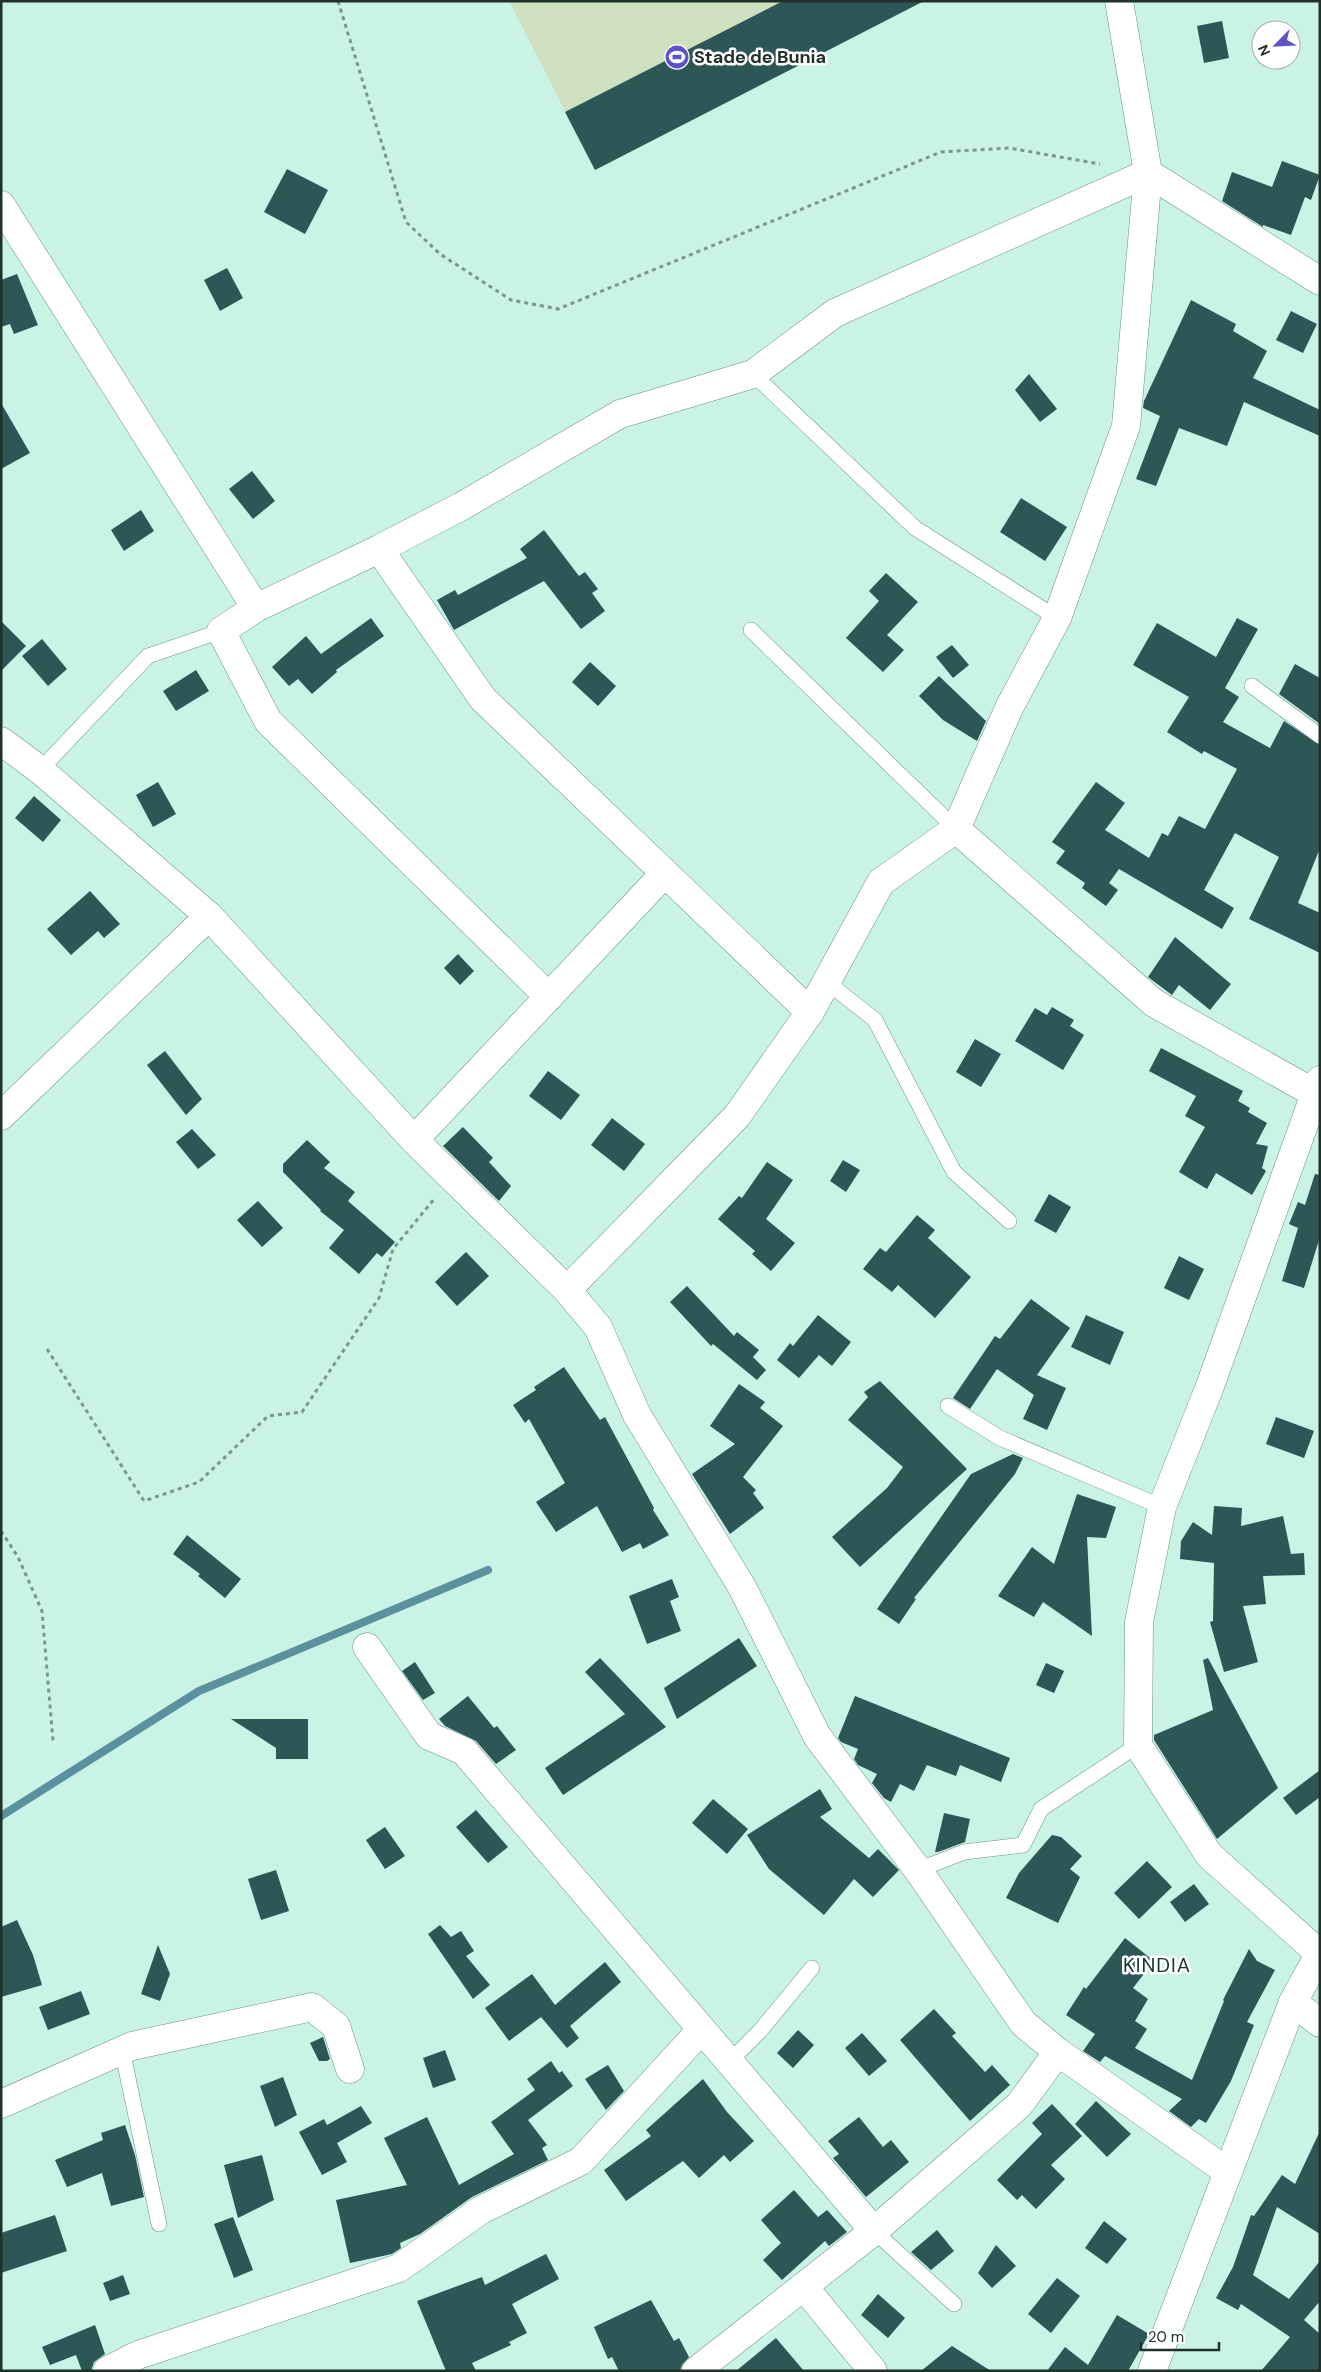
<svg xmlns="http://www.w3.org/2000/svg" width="1321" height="2372" viewBox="0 0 1321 2372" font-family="'DM Sans',sans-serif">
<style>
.green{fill:#cee0be}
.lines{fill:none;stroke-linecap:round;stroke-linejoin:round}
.stream{stroke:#59919e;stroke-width:8}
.building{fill:#2d5656}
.lane-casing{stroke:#6c9387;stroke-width:16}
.street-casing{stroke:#6c9387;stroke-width:29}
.secondary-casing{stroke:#6c9387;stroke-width:29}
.path{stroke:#79978d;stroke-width:3;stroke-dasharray:4 4;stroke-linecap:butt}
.lane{stroke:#fff;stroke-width:15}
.street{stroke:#fff;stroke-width:28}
.secondary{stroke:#fff;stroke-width:28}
.labels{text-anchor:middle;stroke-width:5;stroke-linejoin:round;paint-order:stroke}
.poi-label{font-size:18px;font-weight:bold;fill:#20302b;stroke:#fff;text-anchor:start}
.quarter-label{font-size:20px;letter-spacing:1px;fill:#11372e;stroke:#fff}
</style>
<rect width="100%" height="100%" fill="#c9f3e5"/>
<path class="green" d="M509,1H924L595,170Z"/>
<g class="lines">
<path class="stream" d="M1,1816L199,1691L488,1570"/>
</g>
<g class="building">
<path d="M783,1H924L595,170L565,112Z"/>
<path d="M1222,21L1229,58L1204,63L1197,26Z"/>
<path d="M1282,161L1320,175L1311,200L1305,197L1291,235L1263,225V227L1222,201L1232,172L1272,187Z"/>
<path d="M287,169L328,190L305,234L264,212Z"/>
<path d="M227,268L243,298L220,311L204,280Z"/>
<path d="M17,274L38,325L14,334L10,324L1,327V280Z"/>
<path d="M1191,300L1236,324L1233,331L1267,351L1253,378L1320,410V436L1244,402L1227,446L1179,428L1156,486L1136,479L1160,416L1143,408L1144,401Z"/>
<path d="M1291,311L1317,324L1303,353L1276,340Z"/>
<path d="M1029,374L1057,409L1040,422L1015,390Z"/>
<path d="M1,403L30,453L1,469Z"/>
<path d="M252,471L275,501L253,519L229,489Z"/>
<path d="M1021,498L1067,527L1045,561L1000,532Z"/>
<path d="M141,510L154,531L124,551L111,530Z"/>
<path d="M544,530L579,576L585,572L598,589L592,593L605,611L581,629L544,581L454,630L437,600L455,590L458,595L527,558L520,549Z"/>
<path d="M886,573L918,602L887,635L904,650L883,672L846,638L879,601L869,591Z"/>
<path d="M371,618L384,636L336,670L337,672L312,694L298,679L289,686L272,667L306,636L321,654Z"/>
<path d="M1237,618L1258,629L1225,688L1239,697L1223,722L1270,748L1284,721L1320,745V848L1298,903L1320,913V953L1249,919L1279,857L1235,833L1204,890L1234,908L1222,929L1119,869L1109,883L1118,890L1106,906L1082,888L1085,883L1056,863L1065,851L1052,842L1096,782L1125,803L1105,830L1149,858L1162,833L1168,836L1179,816L1205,829L1237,769L1204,751L1202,754L1167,732L1189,697L1133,665L1157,623L1216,657Z"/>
<path d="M1,621L26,646L1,671Z"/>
<path d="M42,639L67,669L48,686L22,656Z"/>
<path d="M952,645L969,665L953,678L936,657Z"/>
<path d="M590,662L616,686L598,706L572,682Z"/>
<path d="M1295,664L1320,678V724L1279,694Z"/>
<path d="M196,670L209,691L176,711L163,691Z"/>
<path d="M939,676L986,721L977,741L943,720L919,696Z"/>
<path d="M158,782L176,814L153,827L136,795Z"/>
<path d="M34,796L61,820L43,842L15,818Z"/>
<path d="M90,891L120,924L104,938L98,931L71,955L47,929Z"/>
<path d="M1175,937L1231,984L1210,1010L1179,985L1172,995L1148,977Z"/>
<path d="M458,954L474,971L460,985L444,968Z"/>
<path d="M1052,1007L1074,1020L1070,1026L1084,1035L1063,1070L1015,1041L1035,1008L1047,1015Z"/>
<path d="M975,1039L1001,1054L981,1087L956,1072Z"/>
<path d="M1161,1048L1243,1091L1238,1101L1250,1108L1248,1112L1267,1123L1256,1144L1268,1146L1262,1168L1266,1171L1252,1195L1216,1173L1207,1189L1179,1172L1205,1127L1185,1116L1196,1096L1149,1071Z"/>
<path d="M165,1051L202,1099L186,1115L147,1065Z"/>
<path d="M548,1071L580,1095L561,1120L529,1096Z"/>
<path d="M612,1118L645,1144L624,1171L591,1145Z"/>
<path d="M463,1127L493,1158L489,1162L511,1186L499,1201L443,1146Z"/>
<path d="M192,1129L216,1155L198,1169L176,1142Z"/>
<path d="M307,1140L330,1162L324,1168L355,1192L348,1201L395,1242L382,1257L377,1253L359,1274L329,1248L344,1230L320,1211L321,1210L283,1172V1164Z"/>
<path d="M843,1160L860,1170L846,1192L830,1181Z"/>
<path d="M767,1162L793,1180L766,1219L795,1243L771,1271L752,1254L755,1251L718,1219L739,1196L742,1198Z"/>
<path d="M1315,1174L1320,1175V1237L1304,1288L1282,1281L1298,1228L1289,1224L1298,1202L1305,1205Z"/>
<path d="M1049,1194L1071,1207L1056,1233L1034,1221Z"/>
<path d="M258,1201L283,1228L262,1247L237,1220Z"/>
<path d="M917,1215L935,1230L928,1238L971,1277L935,1318L898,1285L892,1292L863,1269L880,1248L886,1252Z"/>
<path d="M466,1252L489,1276L457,1306L435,1282Z"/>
<path d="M1179,1256L1204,1269L1189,1300L1164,1288Z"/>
<path d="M687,1286L734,1336L737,1332L759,1350L753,1357L766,1370L757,1380L713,1344L711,1346L670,1302Z"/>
<path d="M1031,1299L1070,1328L1037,1375L1066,1388L1047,1430L1023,1419L1034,1395L997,1369L970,1409L953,1398L995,1336L1000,1339Z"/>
<path d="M818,1315L851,1342L832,1366L819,1355L799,1378L777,1360L790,1343L793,1346Z"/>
<path d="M1086,1315L1124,1332L1110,1365L1071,1347Z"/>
<path d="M564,1367L600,1420L605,1417L654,1508L653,1510L669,1535L643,1549L640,1543L622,1552L597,1506L556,1532L536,1502L565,1483L529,1419L525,1423L513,1405L536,1390L534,1387Z"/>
<path d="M880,1381L967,1469L860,1567L832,1537L887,1488L903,1467L848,1420L868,1397L864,1392Z"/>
<path d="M739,1384L765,1402L760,1408L783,1426L743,1477L756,1490L753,1493L764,1508L730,1534L692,1474L735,1444L710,1426Z"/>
<path d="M1276,1417L1314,1431L1304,1458L1266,1444Z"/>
<path d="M1013,1454L1023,1458L1015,1474L914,1598L916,1599L899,1624L877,1609L971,1474Z"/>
<path d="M1077,1494L1116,1507L1106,1538L1087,1537L1092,1636L1043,1602L1034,1617L998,1596L1032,1547L1054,1564Z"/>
<path d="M1214,1506L1242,1508L1241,1526L1283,1516L1291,1554L1304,1553L1305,1575L1263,1576L1266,1604L1243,1606L1258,1662L1224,1672L1210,1622L1213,1621L1214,1563L1180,1559L1181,1541L1193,1522L1212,1535Z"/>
<path d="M187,1535L241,1579L225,1598L198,1576L200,1574L173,1554Z"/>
<path d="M672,1579L679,1597L670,1601L681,1631L647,1644L629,1596Z"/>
<path d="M739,1638L757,1666L677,1719L664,1688Z"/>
<path d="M600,1658L666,1727L563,1795L545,1768L625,1714L585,1672Z"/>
<path d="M1208,1658L1278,1788L1217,1839L1154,1740V1735L1213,1710L1203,1660Z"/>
<path d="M415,1662L435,1693L423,1700L402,1671Z"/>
<path d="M1046,1663L1064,1671L1054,1693L1036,1685Z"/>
<path d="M468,1696L494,1728L497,1726L516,1750L496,1764L476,1741L445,1726L439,1719Z"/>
<path d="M855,1696L1010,1758L1001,1782L960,1765L956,1776L927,1765L914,1791L900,1784L891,1802L884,1798L872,1783L877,1774L858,1765L854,1759L858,1749L841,1742L838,1738Z"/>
<path d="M231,1719H308V1759H276V1748Z"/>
<path d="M1320,1770V1797L1296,1815L1283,1798Z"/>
<path d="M820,1789L832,1809L820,1817L869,1858L878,1849L899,1870L873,1897L854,1879L824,1915L769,1869L747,1835Z"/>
<path d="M713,1799L748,1829L727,1854L692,1823Z"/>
<path d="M476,1810L508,1847L488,1863L456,1827Z"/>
<path d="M944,1813L970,1819L965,1842L938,1852H935Z"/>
<path d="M385,1827L405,1856L385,1869L366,1840Z"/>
<path d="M1052,1835L1061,1837L1082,1856L1070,1869L1080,1877L1058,1923L1006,1898L1019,1873Z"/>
<path d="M1147,1861L1172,1887L1139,1919L1114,1893Z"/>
<path d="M276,1870L289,1911L261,1920L248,1879Z"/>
<path d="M1194,1884L1209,1904L1185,1922L1170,1902Z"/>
<path d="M17,1920L33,1955L42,1985L1,1997V1927Z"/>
<path d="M440,1925L451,1937L461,1931L474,1951L466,1956L490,1985L473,1999L428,1934Z"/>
<path d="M1125,1938L1154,1961L1133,1988L1148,1999L1135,2021L1147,2029L1135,2048L1192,2080L1224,2001L1223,2000L1249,1949L1257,1961L1275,1970L1247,2022L1254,2025L1231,2081L1206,2123L1199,2119L1191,2127L1169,2111L1182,2099L1105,2056L1100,2062L1083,2051L1095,2034L1066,2015L1084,1987L1086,1989Z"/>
<path d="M158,1945L170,1974L160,2001L141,1994Z"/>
<path d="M605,1962L621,1982L570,2026L579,2038L567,2048L541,2017L509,2041L485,2008L532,1974L555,2005Z"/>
<path d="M81,1991L90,2014L48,2030L39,2007Z"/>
<path d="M934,2009L956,2033L952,2036L985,2072L992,2065L1010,2085L970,2121L900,2040Z"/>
<path d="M798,2030L814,2045L793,2068L777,2053Z"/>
<path d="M862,2033L887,2061L869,2076L845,2048Z"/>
<path d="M323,2037L330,2059L327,2061H319L310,2043Z"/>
<path d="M445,2050L456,2080L433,2088L423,2058Z"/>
<path d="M551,2061L559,2073L562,2071L573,2086L528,2120L547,2145L542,2148L548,2160L472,2197L420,2234L400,2243L401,2248L392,2254L350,2263L336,2200L407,2185L384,2138L427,2117L459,2185L514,2154L491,2122L535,2090L527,2079Z"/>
<path d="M608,2065L624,2091L606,2110L585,2079Z"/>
<path d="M283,2077L297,2115L275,2127L260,2086Z"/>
<path d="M703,2079L727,2112L754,2141L730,2162L724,2155L699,2178L683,2161L626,2201L604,2170L651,2136L646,2130Z"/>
<path d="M1096,2101L1131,2134L1107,2157L1075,2124Z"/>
<path d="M1052,2104L1082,2136L1051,2165L1065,2179L1036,2209L1022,2195L1017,2200L997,2180L1042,2134L1032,2123Z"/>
<path d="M361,2106L372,2123L337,2143L347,2162L322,2175L299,2132L324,2119L327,2125Z"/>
<path d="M859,2117L883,2147L891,2140L909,2162L866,2197L833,2158L839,2154L828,2141Z"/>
<path d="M125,2125L135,2155L144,2197L111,2206L102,2173L67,2187L55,2160L103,2140L101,2133Z"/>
<path d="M1320,2131V2234L1277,2207L1253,2275L1289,2299L1320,2261V2301L1304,2320L1320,2334V2371H1261L1290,2337L1241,2304L1238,2310L1216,2298L1233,2267L1251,2215L1254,2216L1282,2175L1295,2184Z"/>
<path d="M262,2155L274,2200L238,2218L224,2165Z"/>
<path d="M794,2190L818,2217L827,2210L847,2232L829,2246L825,2241L782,2280L763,2260L781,2243L761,2220Z"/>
<path d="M55,2215L67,2251L1,2273V2233Z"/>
<path d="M233,2217L253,2270L234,2278L214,2224Z"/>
<path d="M1104,2221L1127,2239L1107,2264L1085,2248Z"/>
<path d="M937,2230L954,2251L931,2270L911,2252Z"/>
<path d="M996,2245L1016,2266L992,2288L978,2273Z"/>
<path d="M546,2254L559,2279L512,2304L527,2333L509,2342L511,2345L472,2363L476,2371H446L417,2301L482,2277L485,2285Z"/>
<path d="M123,2275L130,2294L110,2301L103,2283Z"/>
<path d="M1057,2278L1080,2296L1051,2333L1028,2314Z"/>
<path d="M878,2294L905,2318L888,2338L861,2315Z"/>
<path d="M651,2300L674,2341L679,2338L689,2357L682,2365L680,2371H619L612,2357L608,2359L594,2327Z"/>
<path d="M1117,2315L1149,2334L1128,2371H1047L1065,2347L1088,2365Z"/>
<path d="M95,2325L105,2354L94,2362L91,2371H82L76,2355L50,2365L42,2347Z"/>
<path d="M776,2338L804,2371H736Z"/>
<path d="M952,2346L991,2371H921Z"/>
</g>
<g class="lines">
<defs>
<g id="lane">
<path d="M753,374L915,528L1057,618"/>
<path d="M751,630L956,829"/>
<path d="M1252,686L1320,736"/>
<path d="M40,770L148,656L221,631"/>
<path d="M827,982L875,1020L954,1172L1009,1221"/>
<path d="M948,1406L1000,1438L1162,1507"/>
<path d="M918,1870L964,1852L1023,1845L1041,1809L1138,1745"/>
<path d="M122,2050L159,2224"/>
<path d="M729,2062L760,2031L812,1968"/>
<path d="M874,2231L954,2304"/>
</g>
<g id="street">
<path d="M1,205L256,608"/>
<path d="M379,549L483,699L810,1012"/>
<path d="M1,741L40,770L209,916L414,1140L567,1290L598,1327L637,1415L742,1587L817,1736L918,1870L1023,2023L1058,2052L1228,2172"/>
<path d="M956,829L1154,1003L1314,1093"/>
<path d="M549,997L268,721L221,631L256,608L379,549L462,506L620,414L753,374L835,313L1148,173L1320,281"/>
<path d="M1,1116L209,916"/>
<path d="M414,1140L665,873"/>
<path d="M567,1290L737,1116L810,1012L881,882L956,829L1009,708L1057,618L1126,426L1148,173L1119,1"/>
<path d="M367,1647L429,1736L464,1751L874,2231"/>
<path d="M1320,1954L1209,1855L1138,1745L1139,1622L1162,1507L1210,1386L1320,1080"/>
<path d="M1293,2002L1320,2023"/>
<path d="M1,2104L132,2046L312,2007L336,2026L350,2069"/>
<path d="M804,2287L873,2371"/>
<path d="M107,2371L138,2355L399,2268L481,2210L581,2161L701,2030"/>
<path d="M696,2371L874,2231L1019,2105L1058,2052"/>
</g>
<path id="secondary" d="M1152,2371L1293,2002L1320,1953"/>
</defs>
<use href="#lane" class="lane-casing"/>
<use href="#street" class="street-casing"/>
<use href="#secondary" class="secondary-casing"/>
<g class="path">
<path d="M338,1L406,222L440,254L511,300L558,309L941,152L1009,148L1100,164"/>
<path d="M47,1349L144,1501L199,1482L268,1416L302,1412L379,1298L393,1249L435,1198"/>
<path d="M1,1531L18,1557L42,1611L53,1741"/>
</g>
<use href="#lane" class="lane"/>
<use href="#street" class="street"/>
<use href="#secondary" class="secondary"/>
</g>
<defs>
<symbol id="stadium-disc" viewBox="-11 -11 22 22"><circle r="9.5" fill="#6052cb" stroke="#fff"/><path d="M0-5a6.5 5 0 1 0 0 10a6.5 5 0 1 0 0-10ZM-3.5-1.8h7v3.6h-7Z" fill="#fff"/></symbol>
</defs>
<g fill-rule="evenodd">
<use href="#stadium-disc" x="663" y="43" width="28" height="28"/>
</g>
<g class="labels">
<g class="poi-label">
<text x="694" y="63">Stade de Bunia</text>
</g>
<g class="quarter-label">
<text x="1157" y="1972">KINDIA</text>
</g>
</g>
<rect width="1321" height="2372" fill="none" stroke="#20302b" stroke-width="5"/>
<g transform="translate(1276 45) rotate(246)"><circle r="24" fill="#ffffff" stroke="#a6acaa"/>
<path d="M0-4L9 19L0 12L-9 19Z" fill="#6052cb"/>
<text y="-8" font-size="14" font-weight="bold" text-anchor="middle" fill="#20302b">N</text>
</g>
<path d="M1141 2342v8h78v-8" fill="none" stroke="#20302b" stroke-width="2.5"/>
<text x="1148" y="2342" font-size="15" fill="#20302b" stroke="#ffffff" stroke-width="4" paint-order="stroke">20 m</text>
</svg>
